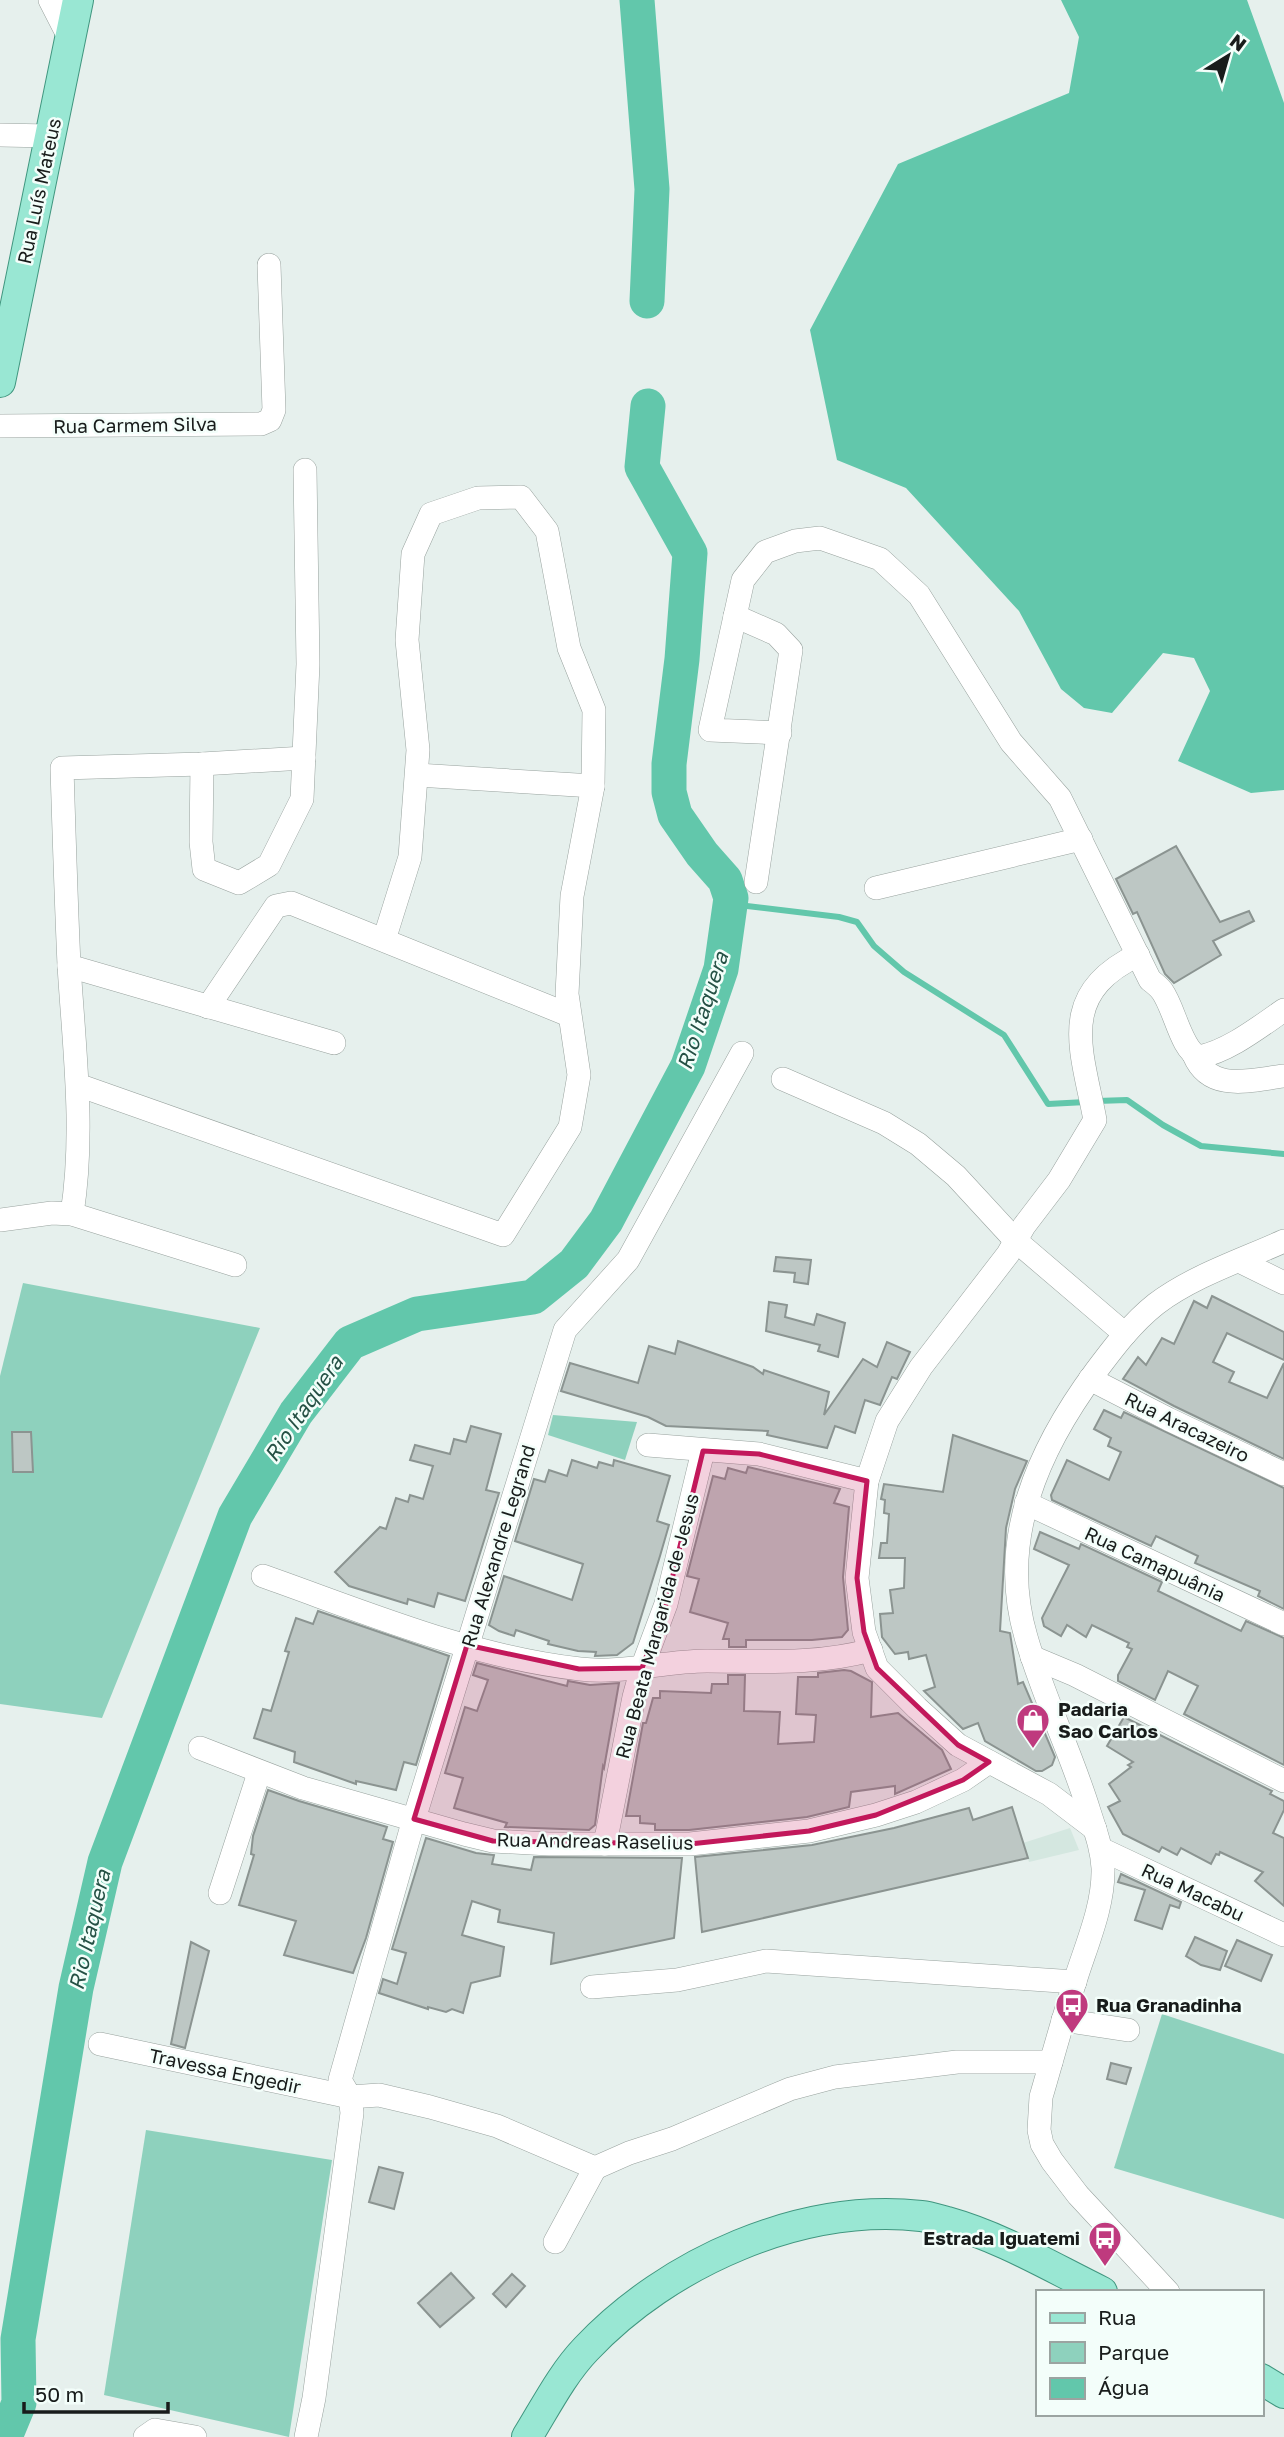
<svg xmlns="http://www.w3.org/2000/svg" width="1284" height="2437" viewBox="0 0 1284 2437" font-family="'Golos Text',sans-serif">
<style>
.built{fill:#d4e7e0}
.green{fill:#8ed1bd}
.water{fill:#62c7ab}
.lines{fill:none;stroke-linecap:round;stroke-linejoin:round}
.stream{stroke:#62c7ab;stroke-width:6}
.river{stroke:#62c7ab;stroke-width:35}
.building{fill:#bdc7c4;stroke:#8b9491;stroke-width:2}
.minor-casing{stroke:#98a29e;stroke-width:24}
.major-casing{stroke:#40967f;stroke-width:32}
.minor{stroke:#fff;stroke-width:23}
.major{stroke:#99e7d3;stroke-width:30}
.marked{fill:#c2185b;fill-opacity:0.2;stroke:#c2185b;stroke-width:5;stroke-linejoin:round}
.labels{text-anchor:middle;stroke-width:5;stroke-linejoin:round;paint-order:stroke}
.street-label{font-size:19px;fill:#181c1b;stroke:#f3fefa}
.poi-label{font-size:19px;font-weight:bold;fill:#181c1b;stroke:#f3fefa;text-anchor:start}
.water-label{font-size:21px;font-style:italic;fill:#255145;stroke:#f3fefa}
</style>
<rect width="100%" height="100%" fill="#e6f0ed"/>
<path class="built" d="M1070,1828L1079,1850L1029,1862L1023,1843Z"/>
<g class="green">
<path d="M23,1283L260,1328L102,1718L0,1704V1376Z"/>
<path d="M553,1415L637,1422L625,1460L548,1435Z"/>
<path d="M1162,2014L1284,2054V2219L1114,2168Z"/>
<path d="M146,2130L332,2160L289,2437L104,2395Z"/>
</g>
<path class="water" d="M1061,0H1247L1284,103V790L1251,793L1178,761L1210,691L1194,658L1163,653L1112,713L1084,708L1061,689L1019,611L906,488L837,460L810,330L898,164L1069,93L1079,37Z"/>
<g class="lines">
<g class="stream">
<path d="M730,904L839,917L857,922L874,946L904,972L1004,1035L1048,1104L1086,1102"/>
<path d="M1097,1101L1127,1100L1163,1125L1201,1146L1284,1154"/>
</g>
<g class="river">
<path d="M637,0L652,189L647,301"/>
<path d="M5,2437L19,2403L18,2339L76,1988L105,1862L235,1516L296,1413L350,1343L417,1314L533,1297L574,1264L606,1221L688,1066L721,969L731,898L725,880L702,854L675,815L669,792V764L682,659L690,553L642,467L648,406"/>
</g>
</g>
<g class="building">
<path d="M1176,846L1220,922L1249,911L1254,921L1213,941L1221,955L1174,983L1165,974L1137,912L1133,914L1116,879Z"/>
<path d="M776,1257L811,1260L808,1284L794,1282L795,1273L774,1271Z"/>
<path d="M1212,1296L1284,1332V1360L1227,1333L1213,1362L1234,1372L1229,1382L1267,1398L1284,1363V1459L1174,1406L1123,1379L1138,1357L1146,1365L1162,1338L1174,1344L1194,1301L1207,1308Z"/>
<path d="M769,1302L787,1305L785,1317L814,1325L817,1314L845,1323L838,1357L818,1351L820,1345L766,1331Z"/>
<path d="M678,1341L753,1367L763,1374L764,1370L829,1392L824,1415L863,1359L877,1367L887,1342L910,1352L897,1379L892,1377L880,1405L865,1400L855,1433L835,1426L827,1448L767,1435L768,1431L666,1426L648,1417L561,1391L570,1363L638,1383L649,1346L675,1354Z"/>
<path d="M1104,1410L1121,1418L1124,1412L1284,1488V1609L1258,1596L1260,1591L1195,1563L1198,1556L1156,1536L1151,1546L1052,1500L1051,1495L1067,1460L1109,1480L1121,1452L1108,1446L1111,1438L1094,1429Z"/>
<path d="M471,1426L501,1434L486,1490L499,1493L465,1601L438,1593L434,1607L408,1599L407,1604L349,1586L335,1572L380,1527L386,1529L396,1498L408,1502L410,1495L423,1499L433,1466L410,1460L415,1445L450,1454L454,1439L466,1442Z"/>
<path d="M12,1432H31L33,1472H13Z"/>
<path d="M953,1435L1027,1461L1015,1489L1006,1528L1000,1631L1010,1633L1018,1684L1023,1682L1055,1757L1052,1765L1042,1771H1036L985,1741L978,1723L963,1729L924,1691L935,1687L926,1655L909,1659L908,1652L895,1654L882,1637L880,1614L893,1613L890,1590L904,1588L905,1558H879L881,1543H887L889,1514L884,1513L885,1500L881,1499L884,1484L943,1492Z"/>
<path d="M572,1460L597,1468L599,1462L613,1466L614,1460L670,1476L657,1521L669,1525L660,1556L633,1643L617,1655L595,1656L596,1652L578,1651L548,1644L549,1641L516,1630L514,1636L499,1631L489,1625L504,1576L572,1600L583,1564L515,1541L534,1479L545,1482L549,1470L567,1476Z"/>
<path d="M748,1467L840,1489L834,1503L849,1507L843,1577L848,1630L842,1637L812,1640H746V1647H729V1639H723L728,1623L690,1612L699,1579L687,1576L713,1476L725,1479L728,1468L746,1473Z"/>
<path d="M1040,1532L1079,1549L1081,1544L1162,1582L1158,1591L1241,1631L1246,1621L1284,1638V1765L1184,1714L1198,1686L1168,1671L1155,1700L1118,1681V1675L1132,1649L1127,1647L1129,1643L1092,1625L1086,1637L1067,1625L1061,1636L1044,1626L1042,1618L1069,1565L1034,1549Z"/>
<path d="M318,1611L449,1656L416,1765L404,1762L396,1790L356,1781V1784L294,1762L295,1752L254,1738L263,1709L271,1711L289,1652L285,1651L296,1618L313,1624Z"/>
<path d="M477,1663L567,1686L568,1681L590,1685L619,1683L604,1768L603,1766L595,1825L589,1830L505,1827L507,1823L454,1808L463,1778L445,1773L465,1707L477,1711L488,1680L473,1675Z"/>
<path d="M844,1670L851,1671L872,1682L871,1717L898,1713L942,1750L951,1769L895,1794V1786L851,1792L849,1807L807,1817L689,1830H655V1824L640,1823V1816H626L643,1723H646L653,1698H660V1691L711,1693L712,1684H728V1675H745L744,1711L780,1712L778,1744L814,1742L816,1715L796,1714L798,1677H818V1673Z"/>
<path d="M1124,1717L1272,1791L1270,1794L1284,1801V1810L1273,1833L1284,1838V1906L1255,1881L1263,1872L1220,1852L1219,1855L1216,1854L1211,1864L1181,1848L1177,1855L1162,1847L1159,1852L1123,1834L1108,1807L1120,1801L1109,1784L1131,1767L1128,1765L1133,1762L1107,1746Z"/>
<path d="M268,1790L299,1801L387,1827L383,1839L393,1842L366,1938L353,1973L284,1955L296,1921L239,1905L254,1855L251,1854L253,1836Z"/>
<path d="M1012,1807L1028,1858L702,1932L695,1857L812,1845L894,1828L969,1808L973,1820Z"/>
<path d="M426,1838L476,1853L494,1855L492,1864L531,1870L534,1857L682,1858L674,1938L551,1964L554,1933L498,1922L500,1910L472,1901L462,1935L504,1947L500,1976L471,1983L463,2013L452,2009L446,2012L428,2007V2009L379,1993L383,1979L397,1984L406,1953L392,1949Z"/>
<path d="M1121,1874L1181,1902L1179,1908L1170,1905L1162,1929L1135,1920L1145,1890L1118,1882Z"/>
<path d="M1195,1937L1227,1951L1220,1970L1201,1965L1186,1956Z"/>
<path d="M1237,1940L1272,1955L1261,1981L1225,1966Z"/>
<path d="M191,1942L209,1951L185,2048L171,2044Z"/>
<path d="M1111,2063L1131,2068L1126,2084L1107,2079Z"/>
<path d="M379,2167L403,2173L394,2209L369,2202Z"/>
<path d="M451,2273L474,2298L440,2327L418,2303Z"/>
<path d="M512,2274L525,2286L506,2307L493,2294Z"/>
</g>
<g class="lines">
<defs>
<g id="minor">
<path d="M50,0L70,39"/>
<path d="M0,135L50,136"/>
<path d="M0,426L261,424L270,420L274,410L269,265"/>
<path d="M735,616L776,634L791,650L756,882"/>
<path d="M780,733L710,730L743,580L765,552L795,541L820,538L880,559L919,595L1011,742L1060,798L1150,980C1154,983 1159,987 1162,991C1175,1009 1181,1050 1199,1057C1229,1051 1259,1027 1284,1010"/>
<path d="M202,764L201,842L204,869L239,883L269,865L302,799L308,664L305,470"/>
<path d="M417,775L593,786"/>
<path d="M876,888L1081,839"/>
<path d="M69,966L334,1043"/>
<path d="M208,1007L276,906L291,903L569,1015"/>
<path d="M1194,1055C1210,1093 1251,1080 1284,1076"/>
<path d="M783,1079L884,1123L918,1144L956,1176L1015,1240L1125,1334"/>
<path d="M78,1085L503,1235L570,1127L579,1075L567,994L572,896L593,786L594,710L569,648L547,531L521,497L478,498L431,514L413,554L407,640L418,750L410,857L384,940"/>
<path d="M72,1214C85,1131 74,1048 69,965C66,899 64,833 62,768L202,764L304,758"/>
<path d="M0,1220L52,1213L72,1214L235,1265"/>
<path d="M1239,1261L1284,1283"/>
<path d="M1090,1379L1168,1419L1284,1474"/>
<path d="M648,1445L759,1454L867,1481"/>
<path d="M1026,1503L1284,1624"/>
<path d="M263,1576C365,1612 471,1657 580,1669C623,1674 664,1661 707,1661C762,1661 817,1665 871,1650"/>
<path d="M1032,1657L1075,1675L1284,1781"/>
<path d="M200,1748L303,1788L464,1834L493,1841L549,1844H690L809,1831L876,1815L916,1802L963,1780L989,1762"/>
<path d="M1095,1829L1049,1794L958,1745L917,1708L877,1668L864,1632L857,1578L867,1481L887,1421L921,1367L1008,1254L1024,1226L1059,1180L1095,1120C1082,1050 1056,994 1138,955"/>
<path d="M605,1844L634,1697L642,1668L666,1604L703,1451"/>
<path d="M1101,1849L1284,1935"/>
<path d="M220,1893L259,1773"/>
<path d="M592,1987L677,1980L766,1961L1075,1982"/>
<path d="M1063,2020L1128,2030"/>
<path d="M100,2044L350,2097L379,2095L430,2107L497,2126L595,2168L629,2153L672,2139L790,2089L835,2077L957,2062H1051"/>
<path d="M555,2242L595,2168"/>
<path d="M1168,2292L1078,2195L1052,2161L1042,2144L1039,2130L1041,2097C1053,2056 1064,2015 1077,1975C1088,1941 1104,1904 1103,1868C1102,1848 1095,1830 1089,1811C1071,1752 1043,1697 1026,1637C997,1539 1039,1448 1096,1371C1114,1347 1132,1323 1156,1304C1193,1276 1242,1260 1284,1241"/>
<path d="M145,2437L155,2430L195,2437"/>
<path d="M306,2437L314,2398L352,2113L350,2097L340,2080L414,1819L565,1330L628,1260L742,1053"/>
</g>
<g id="major">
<path d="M0,382L78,0"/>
<path d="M1261,2379L1284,2393"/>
<path d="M527,2437C545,2408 562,2374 586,2349C668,2262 801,2203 921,2216C930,2217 939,2220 947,2222C1001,2237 1051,2267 1102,2292"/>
</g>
</defs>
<use href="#minor" class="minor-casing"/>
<use href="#major" class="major-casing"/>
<use href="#minor" class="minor"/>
<use href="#major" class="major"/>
</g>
<path class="marked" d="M703,1451L759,1454L867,1481L857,1578L864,1632L877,1668L958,1745L989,1762L963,1780L876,1815L809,1831L690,1844L493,1841L414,1819L467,1645L579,1669L642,1668L666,1604Z"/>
<defs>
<symbol id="shop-pin" viewBox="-11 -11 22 30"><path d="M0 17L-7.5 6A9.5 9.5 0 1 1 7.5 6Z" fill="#bf3a7e" stroke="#f3fefa"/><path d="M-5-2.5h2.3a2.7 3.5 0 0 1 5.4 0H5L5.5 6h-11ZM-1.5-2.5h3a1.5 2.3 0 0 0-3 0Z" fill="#fff"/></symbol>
<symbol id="bus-pin" viewBox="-11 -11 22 30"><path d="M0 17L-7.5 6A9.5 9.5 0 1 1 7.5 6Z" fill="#bf3a7e" stroke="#f3fefa"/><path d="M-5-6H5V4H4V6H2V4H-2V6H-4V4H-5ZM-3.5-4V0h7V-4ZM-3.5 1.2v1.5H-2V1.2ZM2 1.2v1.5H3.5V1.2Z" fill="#fff"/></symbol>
</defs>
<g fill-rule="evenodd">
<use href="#shop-pin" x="1014" y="1701" width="38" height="52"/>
<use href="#bus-pin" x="1053" y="1986" width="38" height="52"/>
<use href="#bus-pin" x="1086" y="2219" width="38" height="52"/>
</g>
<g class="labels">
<g class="street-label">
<text transform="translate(39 191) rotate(-78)" y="7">Rua Luís Mateus</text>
<text transform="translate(135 425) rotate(-1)" y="7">Rua Carmem Silva</text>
<text transform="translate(1187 1427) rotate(26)" y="7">Rua Aracazeiro</text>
<text transform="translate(498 1546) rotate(-73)" y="7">Rua Alexandre Legrand</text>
<text transform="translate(1155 1564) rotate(25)" y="7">Rua Camapuânia</text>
<text transform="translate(657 1626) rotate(-75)" y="7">Rua Beata Margarida de Jesus</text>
<text transform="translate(595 1841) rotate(1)" y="7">Rua Andreas Raselius</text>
<text transform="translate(1193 1892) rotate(25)" y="7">Rua Macabu</text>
<text transform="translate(225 2071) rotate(12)" y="7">Travessa Engedir</text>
</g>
<g class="poi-label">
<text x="1058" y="1716">Padaria<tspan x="1058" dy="22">Sao Carlos</tspan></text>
<text x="1096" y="2012">Rua Granadinha</text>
<text x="1080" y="2245" text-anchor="end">Estrada Iguatemi</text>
</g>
<g class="water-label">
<text transform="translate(703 1011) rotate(-72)" y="7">Rio Itaquera</text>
<text transform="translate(304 1409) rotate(-56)" y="7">Rio Itaquera</text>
<text transform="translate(90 1930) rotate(-77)" y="7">Rio Itaquera</text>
</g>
</g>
<rect x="1036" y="2290" width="228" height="126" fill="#f3fefa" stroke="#9ba4a1" stroke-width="2"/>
<rect x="1050" y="2313" width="35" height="10" fill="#99e7d3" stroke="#9ba4a1" stroke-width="2"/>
<text x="1098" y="2325" font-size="21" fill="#181c1b">Rua</text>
<rect x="1050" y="2342" width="35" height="21" fill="#8ed1bd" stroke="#9ba4a1" stroke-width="2"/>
<text x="1098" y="2360" font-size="21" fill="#181c1b">Parque</text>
<rect x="1050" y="2378" width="35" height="21" fill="#62c7ab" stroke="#9ba4a1" stroke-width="2"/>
<text x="1098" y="2395" font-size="21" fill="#181c1b">Água</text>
<g transform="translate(1228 56) rotate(37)" stroke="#f3fefa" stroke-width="5" paint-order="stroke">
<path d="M0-5L12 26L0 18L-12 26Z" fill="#181c1b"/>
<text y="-10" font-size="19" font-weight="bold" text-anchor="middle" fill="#181c1b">N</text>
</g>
<path d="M24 2402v10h144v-10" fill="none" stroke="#181c1b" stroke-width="3.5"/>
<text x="35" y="2402" font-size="21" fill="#181c1b" stroke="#f3fefa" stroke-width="5" paint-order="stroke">50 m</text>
</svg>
